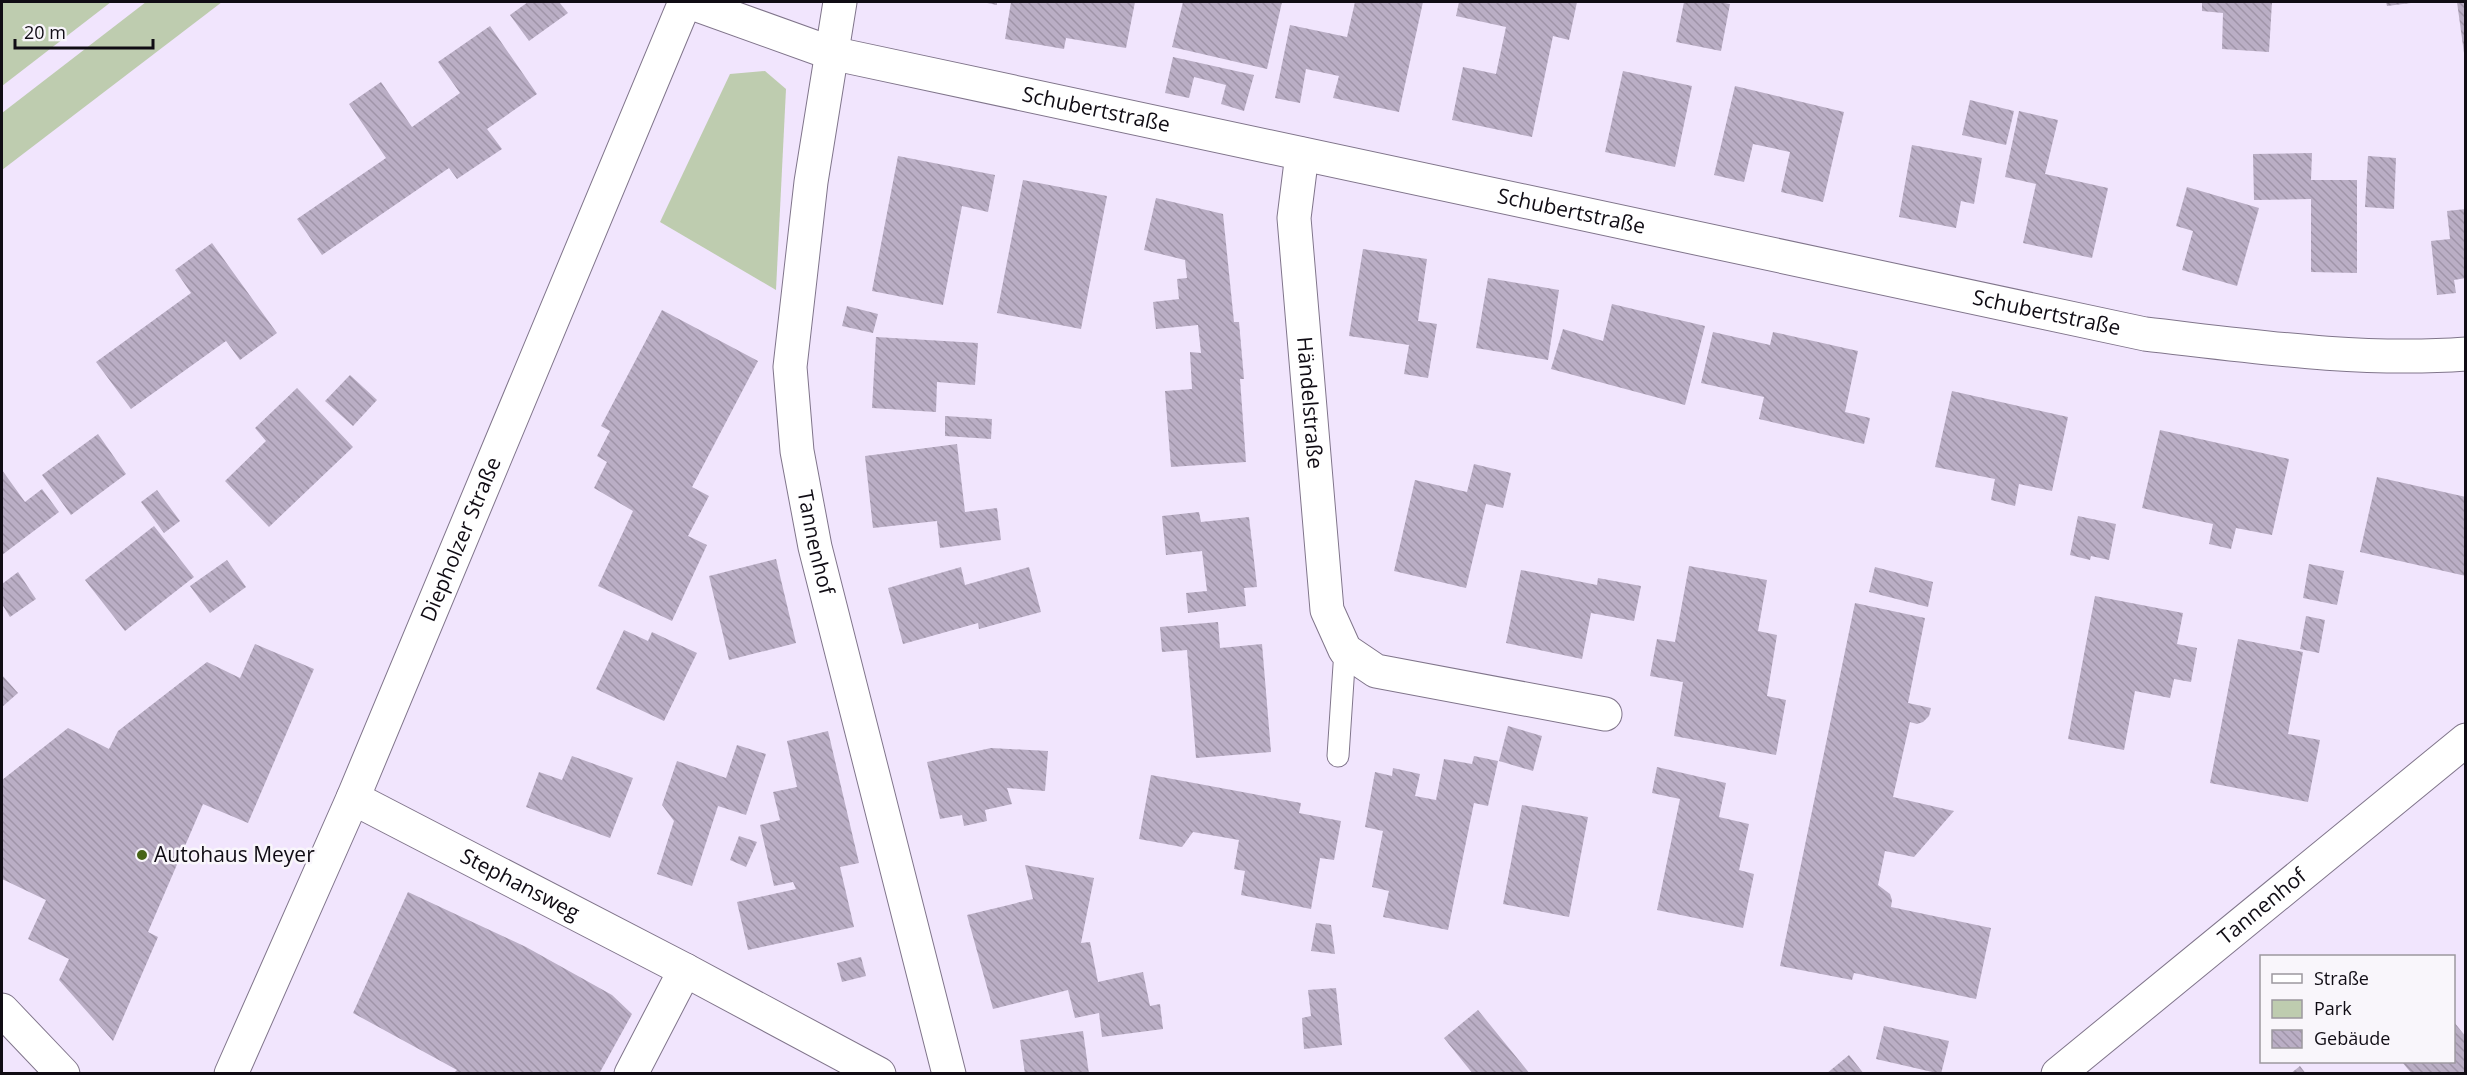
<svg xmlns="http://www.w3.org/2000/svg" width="2467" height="1075" viewBox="0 0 2467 1075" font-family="'Open Sans',sans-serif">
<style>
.park{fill:#beccaf}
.building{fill:url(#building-back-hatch)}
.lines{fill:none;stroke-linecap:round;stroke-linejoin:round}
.service-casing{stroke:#80758b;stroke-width:23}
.minor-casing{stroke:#80758b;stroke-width:35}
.tertiary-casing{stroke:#80758b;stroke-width:35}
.secondary-casing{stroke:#80758b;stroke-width:35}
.service{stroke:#fff;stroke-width:21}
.minor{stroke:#fff;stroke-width:33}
.tertiary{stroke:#fff;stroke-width:33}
.secondary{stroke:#fff;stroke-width:33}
.poi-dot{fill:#476417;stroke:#f9f6fb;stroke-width:2}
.labels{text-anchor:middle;stroke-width:5;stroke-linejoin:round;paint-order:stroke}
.street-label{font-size:21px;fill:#100c14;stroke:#f9f6fb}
.poi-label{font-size:21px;fill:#100c14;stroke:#f9f6fb;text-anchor:start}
</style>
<defs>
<pattern id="building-back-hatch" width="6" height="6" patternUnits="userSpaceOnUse" patternTransform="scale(1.5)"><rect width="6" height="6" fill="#baaec5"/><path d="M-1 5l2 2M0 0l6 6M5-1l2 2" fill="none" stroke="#9f94a8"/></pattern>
</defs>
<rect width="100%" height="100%" fill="#f1e5fd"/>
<g class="park">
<path d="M2,2H111L2,86Z"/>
<path d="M146,2H222L2,170V113Z"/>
<path d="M765,71L786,89L776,290L660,222L730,74Z"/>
</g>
<g class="building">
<path d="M528,2H559L568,13L529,41L510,15Z"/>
<path d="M982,2H997V5Z"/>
<path d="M1011,2H1135L1126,48L1066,38L1064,49L1005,39Z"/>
<path d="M1183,2H1282L1267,69L1172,47Z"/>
<path d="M1355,2H1423L1399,112L1333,98L1339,76L1306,69L1300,103L1275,98L1290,25L1347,37Z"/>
<path d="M1459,2H1577L1569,40L1553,36L1532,137L1452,120L1463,67L1496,74L1506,27L1456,16Z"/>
<path d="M1684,2H1718L1730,4L1721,51L1676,42Z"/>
<path d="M2202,2H2272L2269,52L2222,49L2223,13L2202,11Z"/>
<path d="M2386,2H2410L2411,3L2387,6Z"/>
<path d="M2457,2H2466V52L2464,53Z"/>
<path d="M490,26L537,94L487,129L502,149L457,179L449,168L322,255L297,219L386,158L349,104L381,82L412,127L460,93L438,62Z"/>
<path d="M1173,57L1254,75L1244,111L1221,104L1226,85L1194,77L1189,98L1165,93Z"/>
<path d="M1623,71L1692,86L1675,167L1605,152Z"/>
<path d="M1735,86L1844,112L1823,202L1781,192L1790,152L1753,144L1744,182L1714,175Z"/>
<path d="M1970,100L2014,111L2006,145L1962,135Z"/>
<path d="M2019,111L2058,120L2045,174L2108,188L2092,258L2023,243L2036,184L2005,177Z"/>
<path d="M1912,145L1982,158L1974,204L1961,201L1956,228L1899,217Z"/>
<path d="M2312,153L2311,180H2357V273L2311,272V199L2254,200L2253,154Z"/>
<path d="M898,156L995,175L988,212L962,206L943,305L872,291Z"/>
<path d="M2368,156L2396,158L2394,209L2365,207Z"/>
<path d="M1023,180L1107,196L1081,329L997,313Z"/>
<path d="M2187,187L2259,208L2237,286L2182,270L2193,231L2176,226Z"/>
<path d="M1156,198L1223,214L1234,322H1239L1244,379H1240L1246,462L1171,467L1165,391L1192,389L1190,352L1201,353L1198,325L1156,329L1153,302L1179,299L1177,279L1187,278L1185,260L1144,250Z"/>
<path d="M2466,209V278L2454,280L2456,293L2437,295L2431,241L2450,239L2447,211Z"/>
<path d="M212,243L277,333L240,360L226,341L131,409L96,362L191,293L175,270Z"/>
<path d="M1363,249L1427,259L1418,321L1437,324L1428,378L1404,374L1409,345L1349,336Z"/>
<path d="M1488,278L1559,290L1548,360L1476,348Z"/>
<path d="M1612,304L1705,326L1685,405L1551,369L1563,329L1603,341Z"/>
<path d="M847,306L878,314L873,333L842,326Z"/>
<path d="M662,310L758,361L692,487L709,496L688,536L707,545L672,621L598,586L633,511L594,488L607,462L597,456L610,431L601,426Z"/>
<path d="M1713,332L1770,345L1773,332L1858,351L1845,412L1870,418L1864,444L1759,419L1764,397L1701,383Z"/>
<path d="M876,337L978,343L975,385L937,382L936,412L872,408Z"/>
<path d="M350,375L377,400L353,426L325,401Z"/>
<path d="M297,388L353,447L269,527L225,481L266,441L255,428Z"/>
<path d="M1952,391L2068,417L2052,491L2019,484L2015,506L1991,500L1995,479L1935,467Z"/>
<path d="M945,416L992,419L991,439L945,436Z"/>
<path d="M2160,430L2289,459L2272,535L2236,528L2231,549L2209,544L2213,524L2142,508Z"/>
<path d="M98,434L126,474L71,515L42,475Z"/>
<path d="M957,444L965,512L997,508L1001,540L940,548L937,521L873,528L865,456Z"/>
<path d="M1474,464L1511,473L1503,508L1486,504L1466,588L1394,571L1415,480L1467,492Z"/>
<path d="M2,470L25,502L42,489L59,512L2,555Z"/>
<path d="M2377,477L2466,497V576L2360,552Z"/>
<path d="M157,490L180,521L164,533L141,502Z"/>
<path d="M1199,512L1201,522L1249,517L1257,587L1244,588L1246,606L1188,613L1186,593L1207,591L1202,551L1166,555L1162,516Z"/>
<path d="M2078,516L2116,524L2109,560L2091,556L2090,560L2070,555Z"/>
<path d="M154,526L194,577L125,631L85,580Z"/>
<path d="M776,559L796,643L729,660L709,576Z"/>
<path d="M227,560L246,587L210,613L190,586Z"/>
<path d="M2309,564L2344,571L2337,605L2303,598Z"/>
<path d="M1689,566L1767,580L1758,631L1777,635L1767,696L1786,700L1776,755L1674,736L1683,682L1650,676L1657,639L1675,642Z"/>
<path d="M961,567L965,585L1029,567L1041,612L979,629L978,623L903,644L888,588Z"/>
<path d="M1875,567L1933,582L1928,607L1869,592Z"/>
<path d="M1521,570L1597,585L1598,578L1641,586L1634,621L1591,613L1582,659L1506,643Z"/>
<path d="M18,572L36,599L10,617L2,604V584Z"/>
<path d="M2095,596L2183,613L2177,644L2197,648L2191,682L2174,679L2170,698L2135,691L2124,750L2068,739Z"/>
<path d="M1855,603L1925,618L1908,703L1931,708L1929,716L1923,722L1917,724L1910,722L1893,797L1954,811L1914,857L1885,851L1878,885L1890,894L1892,900L1891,907L1991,928L1976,999L1854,973L1852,980L1780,966Z"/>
<path d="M2306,616L2325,620L2319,653L2300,649Z"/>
<path d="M1218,622L1220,648L1262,644L1271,752L1196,758L1187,650L1162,652L1160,627Z"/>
<path d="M624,630L648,641L652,632L697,653L664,721L596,689Z"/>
<path d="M2238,639L2303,652L2288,734L2320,740L2308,802L2210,783Z"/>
<path d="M255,644L314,669L248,823L203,804L148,932L158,937L113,1041L59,980L69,959L28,939L46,900L2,879V780L68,728L109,749L118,731L207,662L240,678Z"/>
<path d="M2,675L18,693L2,707Z"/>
<path d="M1508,726L1542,736L1533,771L1499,761Z"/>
<path d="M828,731L859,863L840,867L854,927L748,950L737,902L796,889L793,882L774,886L760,825L780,820L773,792L797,787L787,741Z"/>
<path d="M737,745L766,754L746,815L718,806L692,886L657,874L674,821L662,805L677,761L726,778Z"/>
<path d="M991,748L1048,751L1045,791L1007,788L1012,804L985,810L987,821L964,826L962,815L940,819L927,762Z"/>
<path d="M572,756L633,778L610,838L526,807L539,772L562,780Z"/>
<path d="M1474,756L1498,761L1488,806L1474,803L1448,930L1383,917L1389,891L1372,887L1383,831L1365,827L1375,772L1392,776L1393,768L1420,774L1415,796L1436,800L1444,759L1472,764Z"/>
<path d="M1657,767L1726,783L1719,817L1749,824L1739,870L1754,874L1743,928L1657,910L1680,799L1652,793Z"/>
<path d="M1151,775L1301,803L1299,813L1341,821L1334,860L1320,858L1311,909L1241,895L1245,871L1234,869L1239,840L1193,832L1182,847L1139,839Z"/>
<path d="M1522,805L1588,817L1569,917L1503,904Z"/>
<path d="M739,836L757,842L746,867L730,860Z"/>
<path d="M1025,865L1094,878L1081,943L1090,942L1098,982L1143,972L1150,1006L1160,1004L1163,1029L1102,1037L1099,1013L1075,1018L1068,990L993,1009L967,915L1033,899Z"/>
<path d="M408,892L526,947L612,995L632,1014L599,1074H453L457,1070L353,1013Z"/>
<path d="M1316,923L1331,925L1335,954L1311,951Z"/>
<path d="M861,957L866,976L842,982L837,963Z"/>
<path d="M1336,988L1342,1045L1304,1049L1302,1018L1311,1016L1308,990Z"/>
<path d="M1478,1010L1530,1074H1473L1444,1038Z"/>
<path d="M2454,1022L2466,1037V1074H2412L2402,1062H2454Z"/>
<path d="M1884,1026L1949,1041L1941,1074L1876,1059Z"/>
<path d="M1083,1031L1089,1074H1025L1020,1040Z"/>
<path d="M1849,1055L1864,1074H1826Z"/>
<path d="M2300,1066L2306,1074H2290Z"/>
</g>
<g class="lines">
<defs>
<path id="service" d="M1338,756L1345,650"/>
<g id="minor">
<path id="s1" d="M689,2L831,53L2145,334C2251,346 2359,362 2466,354"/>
<path id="s2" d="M840,2L811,182L790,367L797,451L815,547L949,1074"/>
<path id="s3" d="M1302,154L1294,218L1327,610L1345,650L1376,671L1605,714"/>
<path id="s4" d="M353,798L685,970L879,1074"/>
<path d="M631,1074L685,970"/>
<path id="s5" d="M2058,1074L2466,740"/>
</g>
<path id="tertiary" d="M2,1010L63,1074"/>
<g id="secondary">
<path id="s6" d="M231,1074L353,798L685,2"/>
</g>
</defs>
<use href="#service" class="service-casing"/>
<use href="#minor" class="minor-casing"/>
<use href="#tertiary" class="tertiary-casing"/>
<use href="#secondary" class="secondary-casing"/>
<use href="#service" class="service"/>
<use href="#minor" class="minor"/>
<use href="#tertiary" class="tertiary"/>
<use href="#secondary" class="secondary"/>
</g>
<circle class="poi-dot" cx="142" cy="855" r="6"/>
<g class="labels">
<g class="street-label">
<text dy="7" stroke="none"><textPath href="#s1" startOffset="422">Schubertstraße</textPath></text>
<text dy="7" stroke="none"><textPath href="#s1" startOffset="908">Schubertstraße</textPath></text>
<text dy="7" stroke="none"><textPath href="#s1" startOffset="1394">Schubertstraße</textPath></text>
<text dy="7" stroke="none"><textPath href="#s3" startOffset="250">Händelstraße</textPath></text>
<text dy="7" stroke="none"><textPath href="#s6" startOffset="582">Diepholzer Straße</textPath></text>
<text dy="7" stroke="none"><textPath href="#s2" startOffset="546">Tannenhof</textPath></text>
<text dy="7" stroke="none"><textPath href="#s4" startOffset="188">Stephansweg</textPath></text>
<text dy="7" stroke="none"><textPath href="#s5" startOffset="264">Tannenhof</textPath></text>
</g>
<g class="poi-label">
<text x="154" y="862">Autohaus Meyer</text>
</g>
</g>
<rect width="2467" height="1075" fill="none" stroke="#100c14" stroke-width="6"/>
<rect x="2260" y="955" width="195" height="108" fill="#f9f6fb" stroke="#9c989f" stroke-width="1.5"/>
<rect x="2272" y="974" width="30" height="9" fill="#ffffff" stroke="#9c989f" stroke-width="1.5"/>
<text x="2314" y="985" font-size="18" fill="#100c14">Straße</text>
<rect x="2272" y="1000" width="30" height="18" fill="#beccaf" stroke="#9c989f" stroke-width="1.5"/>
<text x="2314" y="1015" font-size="18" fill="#100c14">Park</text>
<rect x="2272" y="1030" width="30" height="18" fill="url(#building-back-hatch)" stroke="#9c989f" stroke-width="1.5"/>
<text x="2314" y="1045" font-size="18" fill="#100c14">Gebäude</text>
<path d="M15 39v9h138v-9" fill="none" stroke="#100c14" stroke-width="3"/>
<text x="24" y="39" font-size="18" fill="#100c14" stroke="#f9f6fb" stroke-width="4.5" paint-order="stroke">20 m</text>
</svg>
